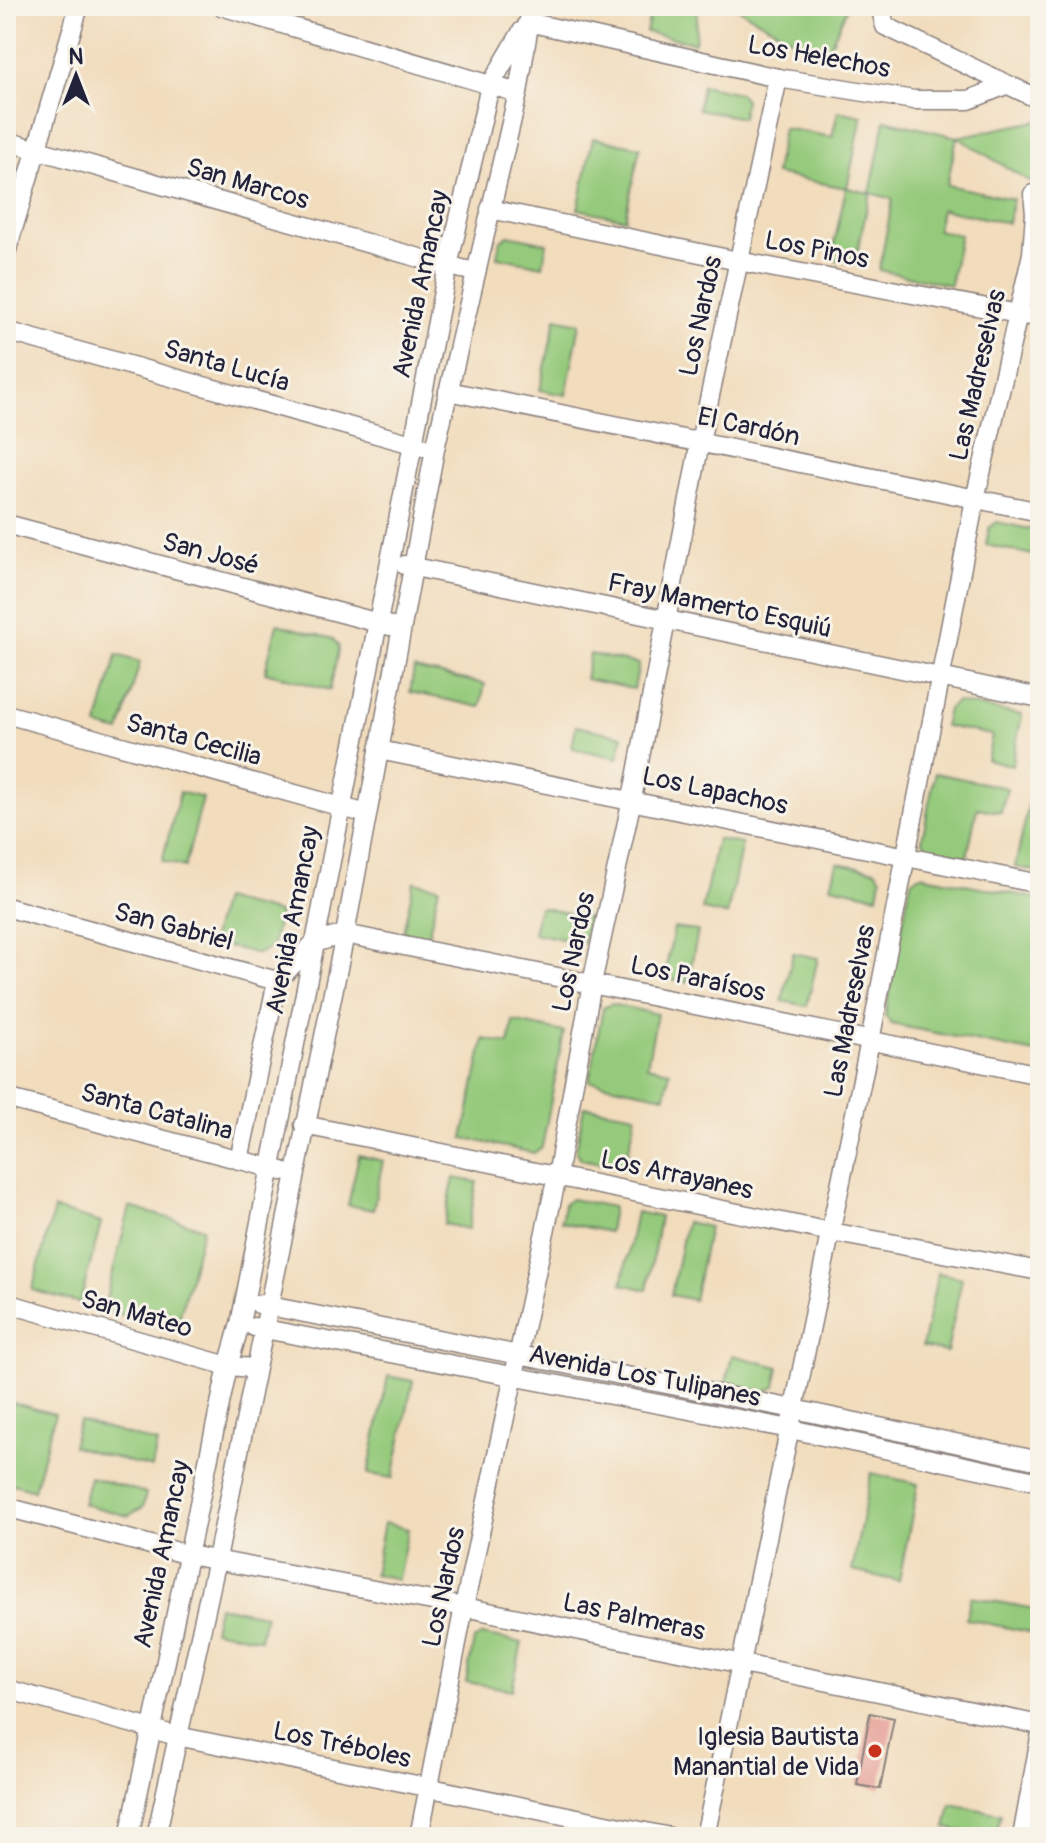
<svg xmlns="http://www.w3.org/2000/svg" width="1046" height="1843" viewBox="0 0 1046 1843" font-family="Pangolin,sans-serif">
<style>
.green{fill:#95ca7c;stroke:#5c765c;stroke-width:2}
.building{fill:#e4958d}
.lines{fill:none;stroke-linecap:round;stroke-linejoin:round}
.minor-casing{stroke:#8a7f7c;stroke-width:21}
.minor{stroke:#fff;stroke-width:18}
.poi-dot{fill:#c8321e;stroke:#f7f3e8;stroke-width:3}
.labels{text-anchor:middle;stroke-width:6;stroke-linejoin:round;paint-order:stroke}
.street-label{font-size:26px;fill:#22223b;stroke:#f7f3e8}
.poi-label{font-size:26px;fill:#22223b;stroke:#f7f3e8;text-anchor:end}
</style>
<rect width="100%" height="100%" fill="#f7f3e8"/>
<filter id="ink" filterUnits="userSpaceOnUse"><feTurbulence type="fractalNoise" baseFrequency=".0125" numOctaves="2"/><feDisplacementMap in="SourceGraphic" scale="16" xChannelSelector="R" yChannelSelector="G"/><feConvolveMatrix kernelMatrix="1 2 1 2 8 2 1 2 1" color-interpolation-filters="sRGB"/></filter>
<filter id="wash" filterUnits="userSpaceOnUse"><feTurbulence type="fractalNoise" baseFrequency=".006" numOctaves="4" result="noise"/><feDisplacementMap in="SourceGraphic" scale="32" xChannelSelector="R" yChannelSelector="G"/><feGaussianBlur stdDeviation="1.8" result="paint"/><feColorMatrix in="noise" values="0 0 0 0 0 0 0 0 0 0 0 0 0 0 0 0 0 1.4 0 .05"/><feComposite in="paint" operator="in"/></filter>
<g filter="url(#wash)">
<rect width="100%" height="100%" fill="#f1dcbc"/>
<g class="green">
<path d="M652,6H698L695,43L646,32Z"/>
<path d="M733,6H848L825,57Z"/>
<path d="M702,85L739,93L745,99L742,118L698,109Z"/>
<path d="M838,111L862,116L847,188L870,193L885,120L957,137L1037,121L1040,123V188L957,137L947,185L1013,199L1008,223L941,209L937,230L960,235L950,285L879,270L893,199L870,193L855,264L831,259L846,188L775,174L783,128L832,137Z"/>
<path d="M593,138L640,147L625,219L578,209Z"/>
<path d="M508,235L547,243L543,266L497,257L500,241Z"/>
<path d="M556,318L580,323L566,395L540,390Z"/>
<path d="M997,522L1039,531L1033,555L986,545L989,528Z"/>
<path d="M277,624L333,639L339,647L330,690L265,672Z"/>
<path d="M590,654L639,664L634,689L585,679Z"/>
<path d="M117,655L140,662L120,732L97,726Z"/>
<path d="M414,669L485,684L480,707L410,692Z"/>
<path d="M956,702L1022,715L1012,765L987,760L992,735L944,726L948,709Z"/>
<path d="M576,726L623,736L618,758L572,748Z"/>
<path d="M1040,753V872L1015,867Z"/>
<path d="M935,773L1007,788L1001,812L977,808L967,857L928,848L922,840Z"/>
<path d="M180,792L203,798L185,867L162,861Z"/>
<path d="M717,839L742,844L727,915L702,910Z"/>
<path d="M837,863L876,870L881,878L878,896L831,886Z"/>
<path d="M920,875L1040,899V1054L891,1024L885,1015L911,881Z"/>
<path d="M414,882L439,887L428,937L403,932Z"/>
<path d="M222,899L279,913L272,947L258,954L211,942Z"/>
<path d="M539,907L588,917L583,943L533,933Z"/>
<path d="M674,928L698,931L688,982L664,978Z"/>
<path d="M793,953L818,958L807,1006L782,1001Z"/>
<path d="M611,1004L657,1014L647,1066L670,1071L665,1096L589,1081L603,1008Z"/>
<path d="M513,1021L564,1032L542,1147L534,1153L463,1138L484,1039L509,1044Z"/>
<path d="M584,1106L636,1115L625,1168L581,1159L576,1151Z"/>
<path d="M359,1155L383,1161L373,1210L348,1205Z"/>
<path d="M454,1178L477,1182L468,1229L444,1224Z"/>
<path d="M571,1199L613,1207L609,1232L561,1222L564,1204Z"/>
<path d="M130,1207L203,1228L176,1330L103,1310Z"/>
<path d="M54,1209L101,1223L80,1303L32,1290Z"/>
<path d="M636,1212L660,1217L647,1290L622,1284Z"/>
<path d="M686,1222L709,1227L694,1300L671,1295Z"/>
<path d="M938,1273L962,1278L947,1352L922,1347Z"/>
<path d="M732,1355L779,1367L775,1387L764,1392L726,1383Z"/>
<path d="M388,1376L413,1381L393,1478L368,1474Z"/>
<path d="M6,1401L55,1414L34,1490L6,1482Z"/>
<path d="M79,1421L157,1443L152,1468L72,1446Z"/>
<path d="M871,1473L918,1484L899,1581L852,1571Z"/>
<path d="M90,1477L146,1493L143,1507L128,1516L83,1504Z"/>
<path d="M384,1523L408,1529L398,1579L374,1574Z"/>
<path d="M971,1597L1040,1610L1038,1634L966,1619Z"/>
<path d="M218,1606L265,1615L260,1639L213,1630Z"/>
<path d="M482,1635L522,1643L512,1690L466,1682L474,1640Z"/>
<path d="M951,1804L1001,1814L995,1837L946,1828Z"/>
</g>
<g id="blocks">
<path class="building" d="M870,1713L894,1718L880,1789L857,1785Z"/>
</g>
</g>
<g filter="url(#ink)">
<use href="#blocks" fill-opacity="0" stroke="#8a7f7c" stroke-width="2"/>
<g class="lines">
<defs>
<g id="minor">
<path d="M221,6L518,93"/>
<path d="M880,6L885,26L1040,100"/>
<path d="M528,22L778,78L914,100H969L1006,85"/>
<path d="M6,141L448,266L476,272"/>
<path d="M490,209L738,261L1040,318"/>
<path d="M6,253L79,6"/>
<path d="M6,331L423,447"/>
<path d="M448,391L1040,512"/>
<path d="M6,524L390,626"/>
<path d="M405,565L1040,698"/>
<path d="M6,714L367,814"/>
<path d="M379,750L1040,884"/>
<path d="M6,907L277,981L314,943L345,934L1040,1075"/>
<path d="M6,1098L282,1171"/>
<path d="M304,1125L831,1232L1040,1271"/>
<path d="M239,1160L277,981"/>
<path d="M6,1303L228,1366L254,1368"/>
<path d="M259,1304L794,1409L1040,1461"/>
<path d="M254,1327L790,1429L1040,1482"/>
<path d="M6,1507L189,1555L464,1607L1040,1725"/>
<path d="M6,1689L177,1736L670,1837"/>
<path d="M129,1837L228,1366L240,1324L448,266L490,86L522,31"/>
<path d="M156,1837L217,1559L345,934L435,449L518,93L532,6"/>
<path d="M419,1837L464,1607L557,1176L592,983L632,799L700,442L778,78"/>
<path d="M705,1837L870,1041L975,499L1032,254L1035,213L1033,194"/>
<path d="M1022,1837L1040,1738"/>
</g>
</defs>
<use href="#minor" class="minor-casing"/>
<use href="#minor" class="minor"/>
</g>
</g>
<circle class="poi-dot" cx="875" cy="1751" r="8"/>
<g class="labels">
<g class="street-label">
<text transform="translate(819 56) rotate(10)" y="9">Los Helechos</text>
<text transform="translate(248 183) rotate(16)" y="9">San Marcos</text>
<text transform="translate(817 249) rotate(11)" y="9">Los Pinos</text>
<text transform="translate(420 284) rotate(-78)" y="9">Avenida Amancay</text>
<text transform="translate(700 316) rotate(-78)" y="9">Los Nardos</text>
<text transform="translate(227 365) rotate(16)" y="9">Santa Lucía</text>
<text transform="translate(977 375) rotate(-77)" y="9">Las Madreselvas</text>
<text transform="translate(749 426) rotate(12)" y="9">El Cardón</text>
<text transform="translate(211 553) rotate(15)" y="9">San José</text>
<text transform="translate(720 605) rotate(12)" y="9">Fray Mamerto Esquiú</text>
<text transform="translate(194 739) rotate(15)" y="9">Santa Cecilia</text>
<text transform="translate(715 790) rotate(12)" y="9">Los Lapachos</text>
<text transform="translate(292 920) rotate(-79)" y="9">Avenida Amancay</text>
<text transform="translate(174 926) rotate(15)" y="9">San Gabriel</text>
<text transform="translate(573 952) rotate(-78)" y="9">Los Nardos</text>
<text transform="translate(698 978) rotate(12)" y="9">Los Paraísos</text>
<text transform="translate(849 1011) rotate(-79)" y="9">Las Madreselvas</text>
<text transform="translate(157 1111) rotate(15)" y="9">Santa Catalina</text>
<text transform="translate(677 1174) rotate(12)" y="9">Los Arrayanes</text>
<text transform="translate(137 1313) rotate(16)" y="9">San Mateo</text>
<text transform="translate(645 1375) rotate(11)" y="9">Avenida Los Tulipanes</text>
<text transform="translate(161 1554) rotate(-78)" y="9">Avenida Amancay</text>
<text transform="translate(443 1587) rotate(-78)" y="9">Los Nardos</text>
<text transform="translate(634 1616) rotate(12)" y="9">Las Palmeras</text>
<text transform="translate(342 1744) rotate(12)" y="9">Los Tréboles</text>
</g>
<g class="poi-label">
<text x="859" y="1745">Iglesia Bautista<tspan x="859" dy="30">Manantial de Vida</tspan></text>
</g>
</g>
<rect width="1046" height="1843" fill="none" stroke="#f7f3e8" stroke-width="32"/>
<g transform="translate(76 76)" stroke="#f7f3e8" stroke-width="6" paint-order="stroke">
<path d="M0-6L14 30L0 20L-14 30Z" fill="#22223b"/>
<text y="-12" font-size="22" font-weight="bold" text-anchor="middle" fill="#22223b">N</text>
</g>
</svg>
